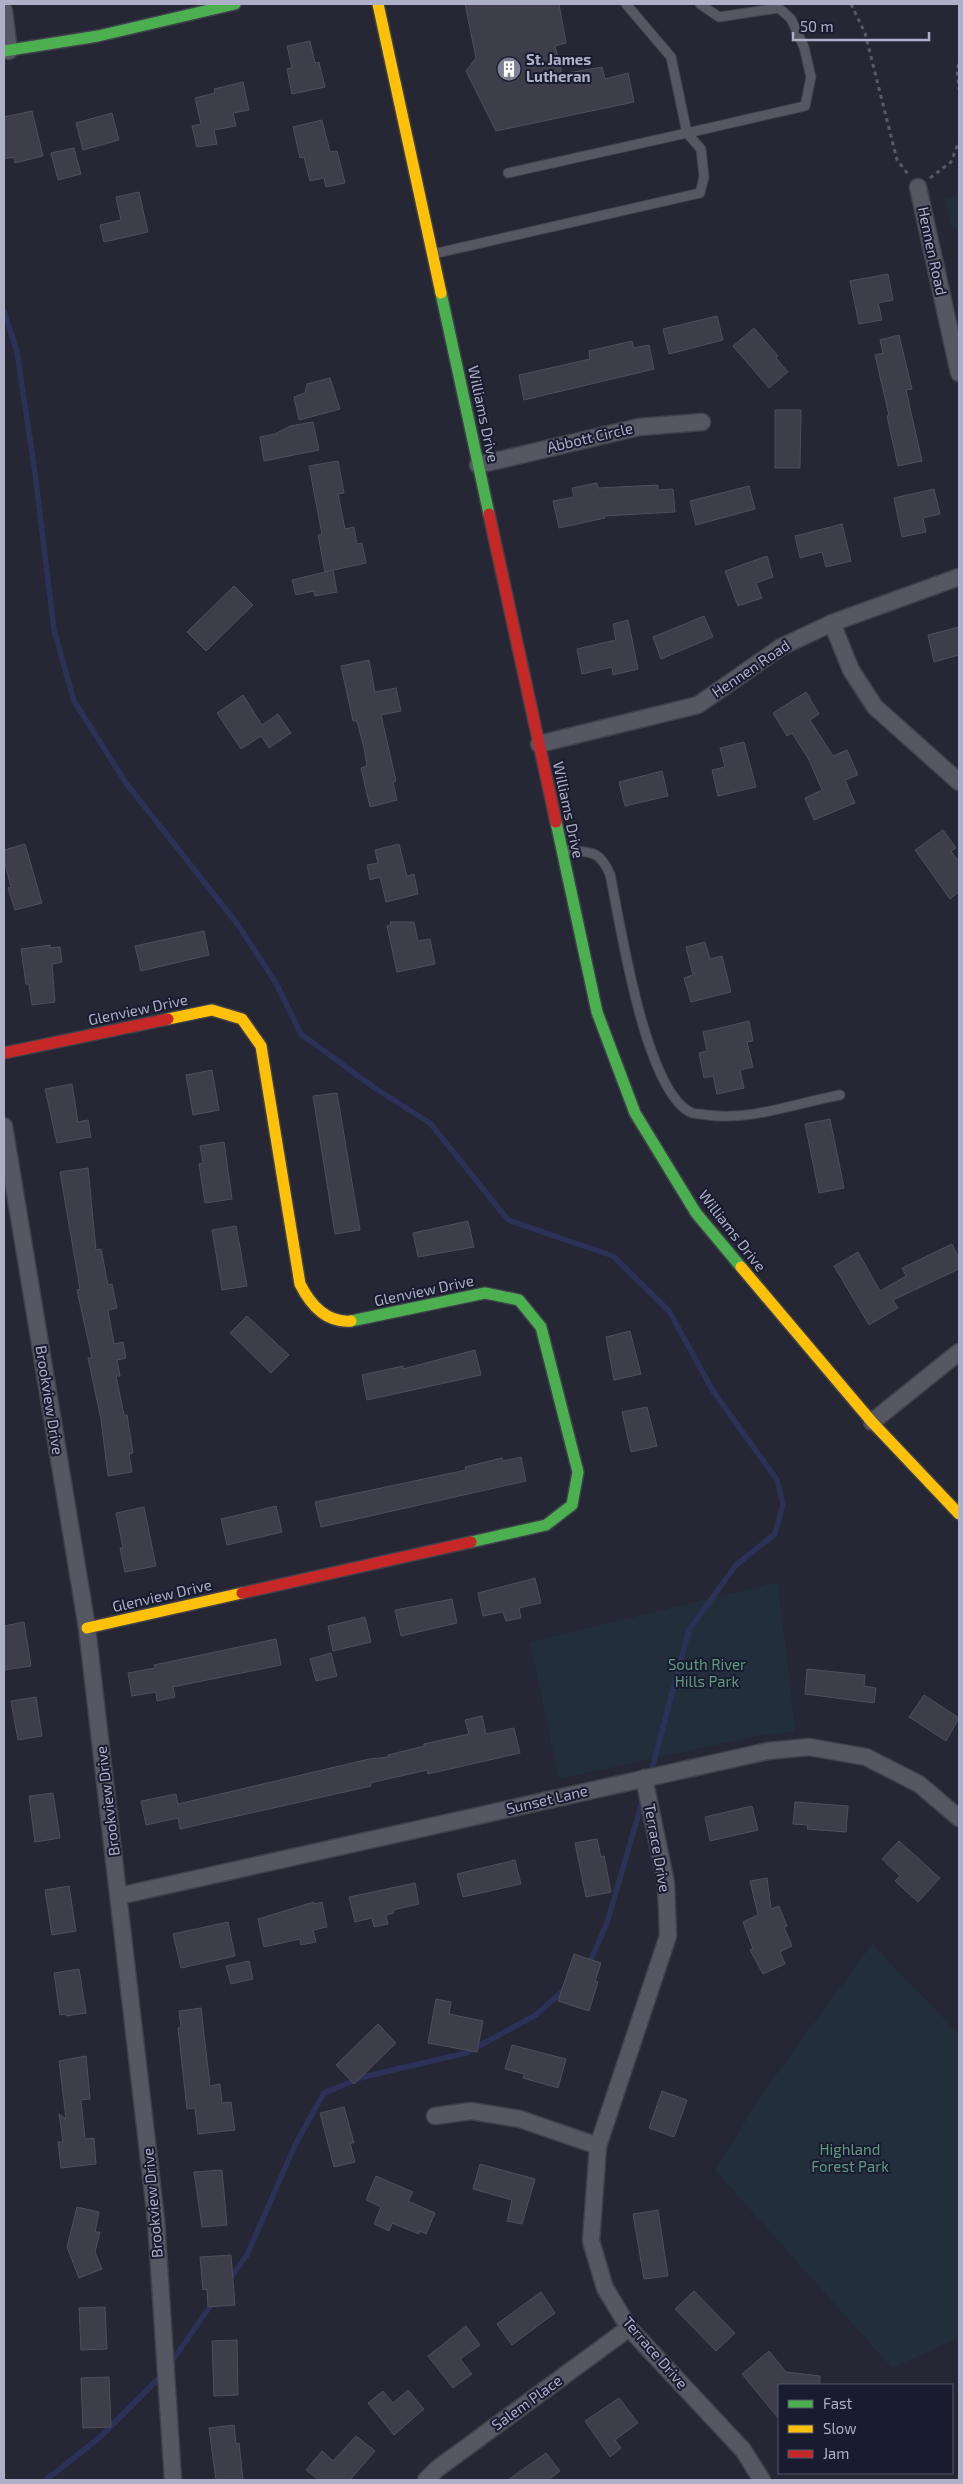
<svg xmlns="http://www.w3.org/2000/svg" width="963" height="2484" viewBox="0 0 963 2484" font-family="'Exo 2',sans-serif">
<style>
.green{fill:#222f3a}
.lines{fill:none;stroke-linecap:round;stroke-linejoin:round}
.stream{stroke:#2c3158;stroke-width:5.5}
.building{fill:#3d3e4a;stroke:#4d4f5c}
.lane-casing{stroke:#3f414b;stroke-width:11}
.street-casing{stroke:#3f414b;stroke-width:19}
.fast-casing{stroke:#3f414b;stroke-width:14}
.slow-casing{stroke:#3f414b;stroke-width:14}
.jam-casing{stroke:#3f414b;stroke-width:14}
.path{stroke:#575a65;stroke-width:3;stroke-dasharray:4 4;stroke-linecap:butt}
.lane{stroke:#555762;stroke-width:9}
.street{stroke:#555762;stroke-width:16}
.fast{stroke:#4caf50;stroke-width:11}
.slow{stroke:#ffc107;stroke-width:11}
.jam{stroke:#c62828;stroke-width:11}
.labels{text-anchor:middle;stroke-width:4;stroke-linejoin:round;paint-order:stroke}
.poi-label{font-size:15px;font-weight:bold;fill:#aeb0c7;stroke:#191b2f;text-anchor:start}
.street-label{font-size:15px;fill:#aeb0c7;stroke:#191b2f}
.park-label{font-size:15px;fill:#639980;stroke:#191b2f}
</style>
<rect width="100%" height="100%" fill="#252734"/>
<g class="green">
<path d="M959,195V228L952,230L944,198Z"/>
<path d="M778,1582L795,1732L766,1734L559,1779L530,1642Z"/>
<path d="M872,1944L959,2034V2338L892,2368L715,2170L765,2090Z"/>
</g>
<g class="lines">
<g class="stream">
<path d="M4,311L17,352L35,473L54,630L74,701L126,783L238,925L276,983L301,1034L376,1089L430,1123L508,1220L613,1256L669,1311L713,1391L777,1480L783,1504L775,1534L736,1565L689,1630L650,1776"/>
<path d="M588,1966L607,1923L643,1799"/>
<path d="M229,2280L247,2255L296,2143L324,2093L363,2077L466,2053L536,2015L566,1988"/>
<path d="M170,2364L213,2302"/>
<path d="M46,2480L100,2437L163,2374"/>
</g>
</g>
<g class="building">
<path d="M465,4H559L566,43L555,46L562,74L602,67L605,79L628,73L634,102L496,131L466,71L476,58Z"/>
<path d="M310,41L315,63L319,62L325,87L292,94L287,69L292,68L287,46Z"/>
<path d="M243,82L249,110L233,113L236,126L214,130L217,144L197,147L192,126L201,124L195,98L215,93L214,89Z"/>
<path d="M32,111L43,156L15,163L14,157L4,159V117Z"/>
<path d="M112,113L119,140L83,150L76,123Z"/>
<path d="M322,120L330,152L337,151L345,183L326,187L324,178L310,181L304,157L300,158L293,127Z"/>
<path d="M74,148L81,174L58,180L51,153Z"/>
<path d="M139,192L148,232L104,242L100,225L121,220L116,197Z"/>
<path d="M888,274L893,300L878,303L882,320L859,324L850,281Z"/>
<path d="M717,316L723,340L669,354L663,329Z"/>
<path d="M754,328L778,356L776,358L788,372L769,388L733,346Z"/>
<path d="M899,335L912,389L906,390L922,461L898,466L887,416L889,415L875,355L883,353L880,340Z"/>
<path d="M632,341L634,348L649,345L654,369L524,400L519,375L590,359L589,351Z"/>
<path d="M330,378L340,409L299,420L294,397L305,393L307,384Z"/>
<path d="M775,410H801L800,468H775Z"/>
<path d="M313,422L319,450L264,461L260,437L275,434L290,426Z"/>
<path d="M338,461L344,493L338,494L345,529L354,527L357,544L362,543L366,563L325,572L318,535L322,534L309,466Z"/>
<path d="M597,483L598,488L658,485V490L673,489L675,512L604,516L605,518L559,528L553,501L574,497L572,488Z"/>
<path d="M749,486L755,509L696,525L690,501Z"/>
<path d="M934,489L940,514L923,518L926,532L902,537L894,498Z"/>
<path d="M842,524L851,561L826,567L822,552L800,558L795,536Z"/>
<path d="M767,556L773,577L756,583L762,598L738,606L725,571Z"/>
<path d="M333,570L337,592L315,596L314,591L296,595L292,580Z"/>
<path d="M234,586L253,605L206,651L187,632Z"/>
<path d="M704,616L713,637L661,659L653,637Z"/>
<path d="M628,620L638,669L613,675L612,667L582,674L577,649L616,640L613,624Z"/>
<path d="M959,627V655L934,662L928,635Z"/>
<path d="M369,660L375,692L396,688L401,711L381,715L396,781L393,782L397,800L370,807L361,768L367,766L364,748L357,721H353L341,666Z"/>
<path d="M806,692L819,714L810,720L833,756L847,750L858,775L845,780L855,803L814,820L805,798L822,790L809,760L792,733L787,736L773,713Z"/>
<path d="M243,695L262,725L278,714L291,733L269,748L261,736L241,749L217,713Z"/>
<path d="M744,742L756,787L718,796L712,770L725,767L720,748Z"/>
<path d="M662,771L668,796L625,806L619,782Z"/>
<path d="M943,830L956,848L951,851L959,862V892L950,899L915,850Z"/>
<path d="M25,844L42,903L15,910L8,888L11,887L4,860V850Z"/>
<path d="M399,844L407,876L414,874L418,894L386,902L380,877L370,880L367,865L378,863L375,850Z"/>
<path d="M390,922H414L418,941L430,939L435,964L397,972L387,926L391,925Z"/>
<path d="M204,931L209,955L141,971L135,946Z"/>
<path d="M705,942L710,959L722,956L731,992L691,1002L684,978L693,975L686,947Z"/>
<path d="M50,945V948L60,947L62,962L52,964L55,1002L32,1005L29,984H26L21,949Z"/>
<path d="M749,1021L753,1041L747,1042L753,1067L740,1070L744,1088L717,1094L713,1076L704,1078L699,1053L707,1051L703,1032Z"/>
<path d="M212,1070L219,1110L193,1115L186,1075Z"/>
<path d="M72,1084L78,1122L88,1120L91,1137L57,1143L45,1089Z"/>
<path d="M337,1093L360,1230L335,1234L313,1096Z"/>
<path d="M830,1119L844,1188L819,1193L805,1124Z"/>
<path d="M224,1142L232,1199L205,1203L199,1164L203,1163L200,1146Z"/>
<path d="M88,1168L96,1250L101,1249L108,1285L112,1284L117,1308L108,1310L114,1344L123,1342L126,1358L117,1360L120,1376H116L124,1415H127L133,1453L129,1454L132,1472L108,1476L101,1419L88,1358H92L77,1290L80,1289L60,1172Z"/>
<path d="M468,1221L474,1247L418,1257L413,1233Z"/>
<path d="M236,1226L247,1286L222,1290L212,1230Z"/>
<path d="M952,1244L959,1259V1269L893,1300L898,1308L869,1325L834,1266L858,1252L880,1291L906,1276L902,1268Z"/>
<path d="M247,1316L289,1355L271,1373L230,1333Z"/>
<path d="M630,1331L641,1374L614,1380L606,1337Z"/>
<path d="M475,1350L481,1375L367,1400L362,1375L403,1366V1369Z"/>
<path d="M647,1407L657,1446L631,1452L622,1412Z"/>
<path d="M521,1457L526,1481L321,1527L315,1502L466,1470L465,1467L502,1458L503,1461Z"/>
<path d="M276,1506L282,1532L227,1545L221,1519Z"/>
<path d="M144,1507L156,1566L125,1572L120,1548H123L116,1513Z"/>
<path d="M535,1578L541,1603L519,1608L521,1618L506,1621L503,1612L483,1616L478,1593Z"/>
<path d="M452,1599L457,1623L401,1636L395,1610Z"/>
<path d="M365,1617L371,1642L333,1651L328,1626Z"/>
<path d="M24,1622L31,1666L4,1670V1626Z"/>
<path d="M276,1639L281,1665L173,1687L175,1697L157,1701L156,1692L132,1696L128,1673L155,1668L154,1665Z"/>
<path d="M331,1653L337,1676L316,1681L310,1659Z"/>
<path d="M807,1669L865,1675L864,1686L876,1688L874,1703L805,1694Z"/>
<path d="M924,1695L959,1718L946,1741L909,1717Z"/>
<path d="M36,1697L42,1736L18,1740L11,1701Z"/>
<path d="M482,1716L486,1734L514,1728L520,1753L428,1774L427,1770L370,1783L371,1786L180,1829L178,1818L146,1825L141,1801L176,1794L178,1804L369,1759L388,1757V1755L424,1746V1744L469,1734L465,1720Z"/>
<path d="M53,1793L60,1838L35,1842L29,1796Z"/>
<path d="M795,1802L848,1806L846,1832L807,1829L808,1825L793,1824Z"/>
<path d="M752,1806L758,1830L710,1841L705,1817Z"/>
<path d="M597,1839L601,1857L604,1856L611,1892L586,1897L575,1843Z"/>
<path d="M899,1841L940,1878L918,1902L895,1881L900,1876L882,1859Z"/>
<path d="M515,1860L521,1884L463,1897L457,1874Z"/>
<path d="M767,1878L771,1909L779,1906L787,1926L784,1927L792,1946L780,1952L785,1964L763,1974L750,1950L753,1949L743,1922L758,1915L750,1881Z"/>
<path d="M415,1883L419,1904L393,1910L394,1913L386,1915L388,1924L374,1927L372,1918L355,1922L349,1897Z"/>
<path d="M69,1886L76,1931L52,1935L45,1890Z"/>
<path d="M314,1902V1904L322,1902L327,1927L313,1930L316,1942L301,1945L300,1939L264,1947L258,1919Z"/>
<path d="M228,1922L235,1956L181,1968L173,1934Z"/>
<path d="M574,1954L601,1963L595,1981L598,1982L589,2011L558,2001Z"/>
<path d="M249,1961L253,1979L231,1984L226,1966Z"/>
<path d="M79,1969L86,2013L66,2016L65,2014L60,2015L54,1973Z"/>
<path d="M436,1999L451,2002L449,2014L483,2021L477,2052L428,2043Z"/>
<path d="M201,2008L210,2086L220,2084L222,2103L231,2102L235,2130L198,2134L195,2108L187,2109L178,2028L181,2027L179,2011Z"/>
<path d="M378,2024L396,2043L354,2084L336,2065Z"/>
<path d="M512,2045L566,2059L558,2088L523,2078L524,2074L505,2069Z"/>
<path d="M86,2056L90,2099L81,2100L85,2139L94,2138L96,2164L61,2168L58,2142H63L59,2114L66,2119L59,2061Z"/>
<path d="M662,2091L687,2100L674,2137L649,2128Z"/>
<path d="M344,2107L354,2143H350L355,2162L334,2167L320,2113Z"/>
<path d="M480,2164L535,2179L522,2224L507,2221L512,2200L473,2189Z"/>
<path d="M222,2170L227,2225L202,2227L194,2172Z"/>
<path d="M376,2176L413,2192L408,2201L435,2213L426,2234L420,2231L419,2234L392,2223L389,2231L374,2224L381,2207L366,2200Z"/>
<path d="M77,2207L99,2212L95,2232H100L95,2252L102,2269L79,2278L67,2247Z"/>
<path d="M658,2210L668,2276L644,2279L633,2214Z"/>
<path d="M231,2255L235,2305L208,2307L207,2289L203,2290L200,2257Z"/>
<path d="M694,2291L735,2333L716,2351L675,2309Z"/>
<path d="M541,2292L555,2313L512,2345L497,2324Z"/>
<path d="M105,2307L107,2349L81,2350L79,2308Z"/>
<path d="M466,2326L480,2345L460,2359L472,2374L453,2388L428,2356Z"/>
<path d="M237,2340L238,2395L214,2396L212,2341Z"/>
<path d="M769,2351L786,2372L820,2376V2385H779V2419L742,2374Z"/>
<path d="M109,2377L111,2427L83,2428L81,2378Z"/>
<path d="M408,2390L424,2409L394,2435L368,2403L383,2391L393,2403Z"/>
<path d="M619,2398L638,2423L615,2440L621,2448L610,2457L585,2421Z"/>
<path d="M234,2425L236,2444L239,2443L243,2480H216L209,2428Z"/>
<path d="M356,2436L375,2451L350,2480H319L306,2470L322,2451L333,2461Z"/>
<path d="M546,2453L560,2471L548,2480H508Z"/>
</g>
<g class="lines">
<defs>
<g id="lane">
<path d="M626,4L671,57L687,133L805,106L811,77L804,47L791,19L779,8L719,17L700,4"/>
<path d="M433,254L700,193L704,177L701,149L687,133L508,173"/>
<path d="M564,850C590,853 598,848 610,874C620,922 645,1093 692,1113C696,1114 702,1114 707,1115C752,1121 796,1103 840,1095"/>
</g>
<g id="street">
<path d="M4,11L9,51"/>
<path d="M918,187L959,373"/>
<path d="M478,465L639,427L702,422"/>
<path d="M832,623L851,670L875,707L959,782"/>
<path d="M539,744L698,705L781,647L832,623L959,577"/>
<path d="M4,1126L87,1628L156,2220L173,2480"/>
<path d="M872,1422L959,1352"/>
<path d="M644,1778L666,1883L668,1936L598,2146L591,2241L605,2288L629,2328L743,2450L762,2480"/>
<path d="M119,1896L768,1751L809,1747L866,1757L919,1784L959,1818"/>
<path d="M435,2116L471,2111L520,2119L598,2146"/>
<path d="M426,2480L437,2469L629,2328"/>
</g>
<g id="fast">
<path d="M4,51L98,36L235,4"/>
<path d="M441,293L489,514"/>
<path d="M556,822L597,1012L635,1113L696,1213L741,1267"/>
<path d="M351,1321L485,1293L519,1300L541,1327L578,1472L572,1505L546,1525L471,1542"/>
</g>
<g id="slow">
<path d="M378,4L441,293"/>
<path d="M168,1019L212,1010L242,1019L261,1046L300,1284C310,1304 326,1323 351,1321"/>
<path d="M741,1267L872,1422L959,1514"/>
<path d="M87,1628L242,1593"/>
</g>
<g id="jam">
<path d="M489,514L556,822"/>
<path d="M4,1053L168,1019"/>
<path d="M242,1593L471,1542"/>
</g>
</defs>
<use href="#lane" class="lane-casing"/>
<use href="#street" class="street-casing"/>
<use href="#fast" class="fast-casing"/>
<use href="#slow" class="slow-casing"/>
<use href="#jam" class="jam-casing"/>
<g class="path">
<path d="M851,4L865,33L897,160L908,174"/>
<path d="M959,64L957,69L959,89"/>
<path d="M930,178L951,162L959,141"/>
</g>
<use href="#lane" class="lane"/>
<use href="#street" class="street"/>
<use href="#fast" class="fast"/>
<use href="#slow" class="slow"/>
<use href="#jam" class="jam"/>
</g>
<defs>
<symbol id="building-disc" viewBox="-11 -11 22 22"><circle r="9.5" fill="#7e8094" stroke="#191b2f"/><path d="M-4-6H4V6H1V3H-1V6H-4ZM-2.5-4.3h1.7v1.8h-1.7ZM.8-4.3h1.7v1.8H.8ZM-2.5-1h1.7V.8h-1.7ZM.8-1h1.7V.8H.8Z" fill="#fff"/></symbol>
</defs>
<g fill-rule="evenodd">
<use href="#building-disc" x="495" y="55" width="28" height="28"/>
</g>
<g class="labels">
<g class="poi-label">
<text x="526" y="65">St. James<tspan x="526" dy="17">Lutheran</tspan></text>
</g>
<g class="street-label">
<text transform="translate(932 251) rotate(78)" y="5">Hennen Road</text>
<text transform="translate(483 414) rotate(78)" y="5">Williams Drive</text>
<text transform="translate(590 438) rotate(-13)" y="5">Abbott Circle</text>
<text transform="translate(751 669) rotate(-34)" y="5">Hennen Road</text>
<text transform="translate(568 810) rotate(78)" y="5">Williams Drive</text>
<text transform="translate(138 1010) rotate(-12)" y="5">Glenview Drive</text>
<text transform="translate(732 1231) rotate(52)" y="5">Williams Drive</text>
<text transform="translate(424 1291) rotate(-12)" y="5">Glenview Drive</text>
<text transform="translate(49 1400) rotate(81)" y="5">Brookview Drive</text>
<text transform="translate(162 1596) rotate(-13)" y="5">Glenview Drive</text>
<text transform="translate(547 1800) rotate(-13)" y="5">Sunset Lane</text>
<text transform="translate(108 1801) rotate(-97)" y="5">Brookview Drive</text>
<text transform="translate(657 1848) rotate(80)" y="5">Terrace Drive</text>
<text transform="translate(153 2203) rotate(-95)" y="5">Brookview Drive</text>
<text transform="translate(655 2353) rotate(49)" y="5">Terrace Drive</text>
<text transform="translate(527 2403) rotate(-36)" y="5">Salem Place</text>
</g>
<g class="park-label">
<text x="707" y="1670">South River<tspan x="707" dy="17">Hills Park</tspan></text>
<text x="850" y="2155">Highland<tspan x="850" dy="17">Forest Park</tspan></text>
</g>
</g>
<rect width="963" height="2484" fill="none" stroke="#aeb0c7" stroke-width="10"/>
<rect x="778" y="2384" width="175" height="90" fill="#191b2f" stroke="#55576c"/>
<rect x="788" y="2400" width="25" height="8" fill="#4caf50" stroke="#55576c"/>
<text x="823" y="2409" font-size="15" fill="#aeb0c7">Fast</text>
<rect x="788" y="2425" width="25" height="8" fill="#ffc107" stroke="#55576c"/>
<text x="823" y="2434" font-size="15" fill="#aeb0c7">Slow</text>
<rect x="788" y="2450" width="25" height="8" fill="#c62828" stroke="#55576c"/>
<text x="823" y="2459" font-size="15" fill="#aeb0c7">Jam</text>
<path d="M793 32v8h136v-8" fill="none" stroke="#aeb0c7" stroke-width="2.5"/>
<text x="800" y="32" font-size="15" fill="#aeb0c7" stroke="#191b2f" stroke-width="4" paint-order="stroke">50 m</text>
</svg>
